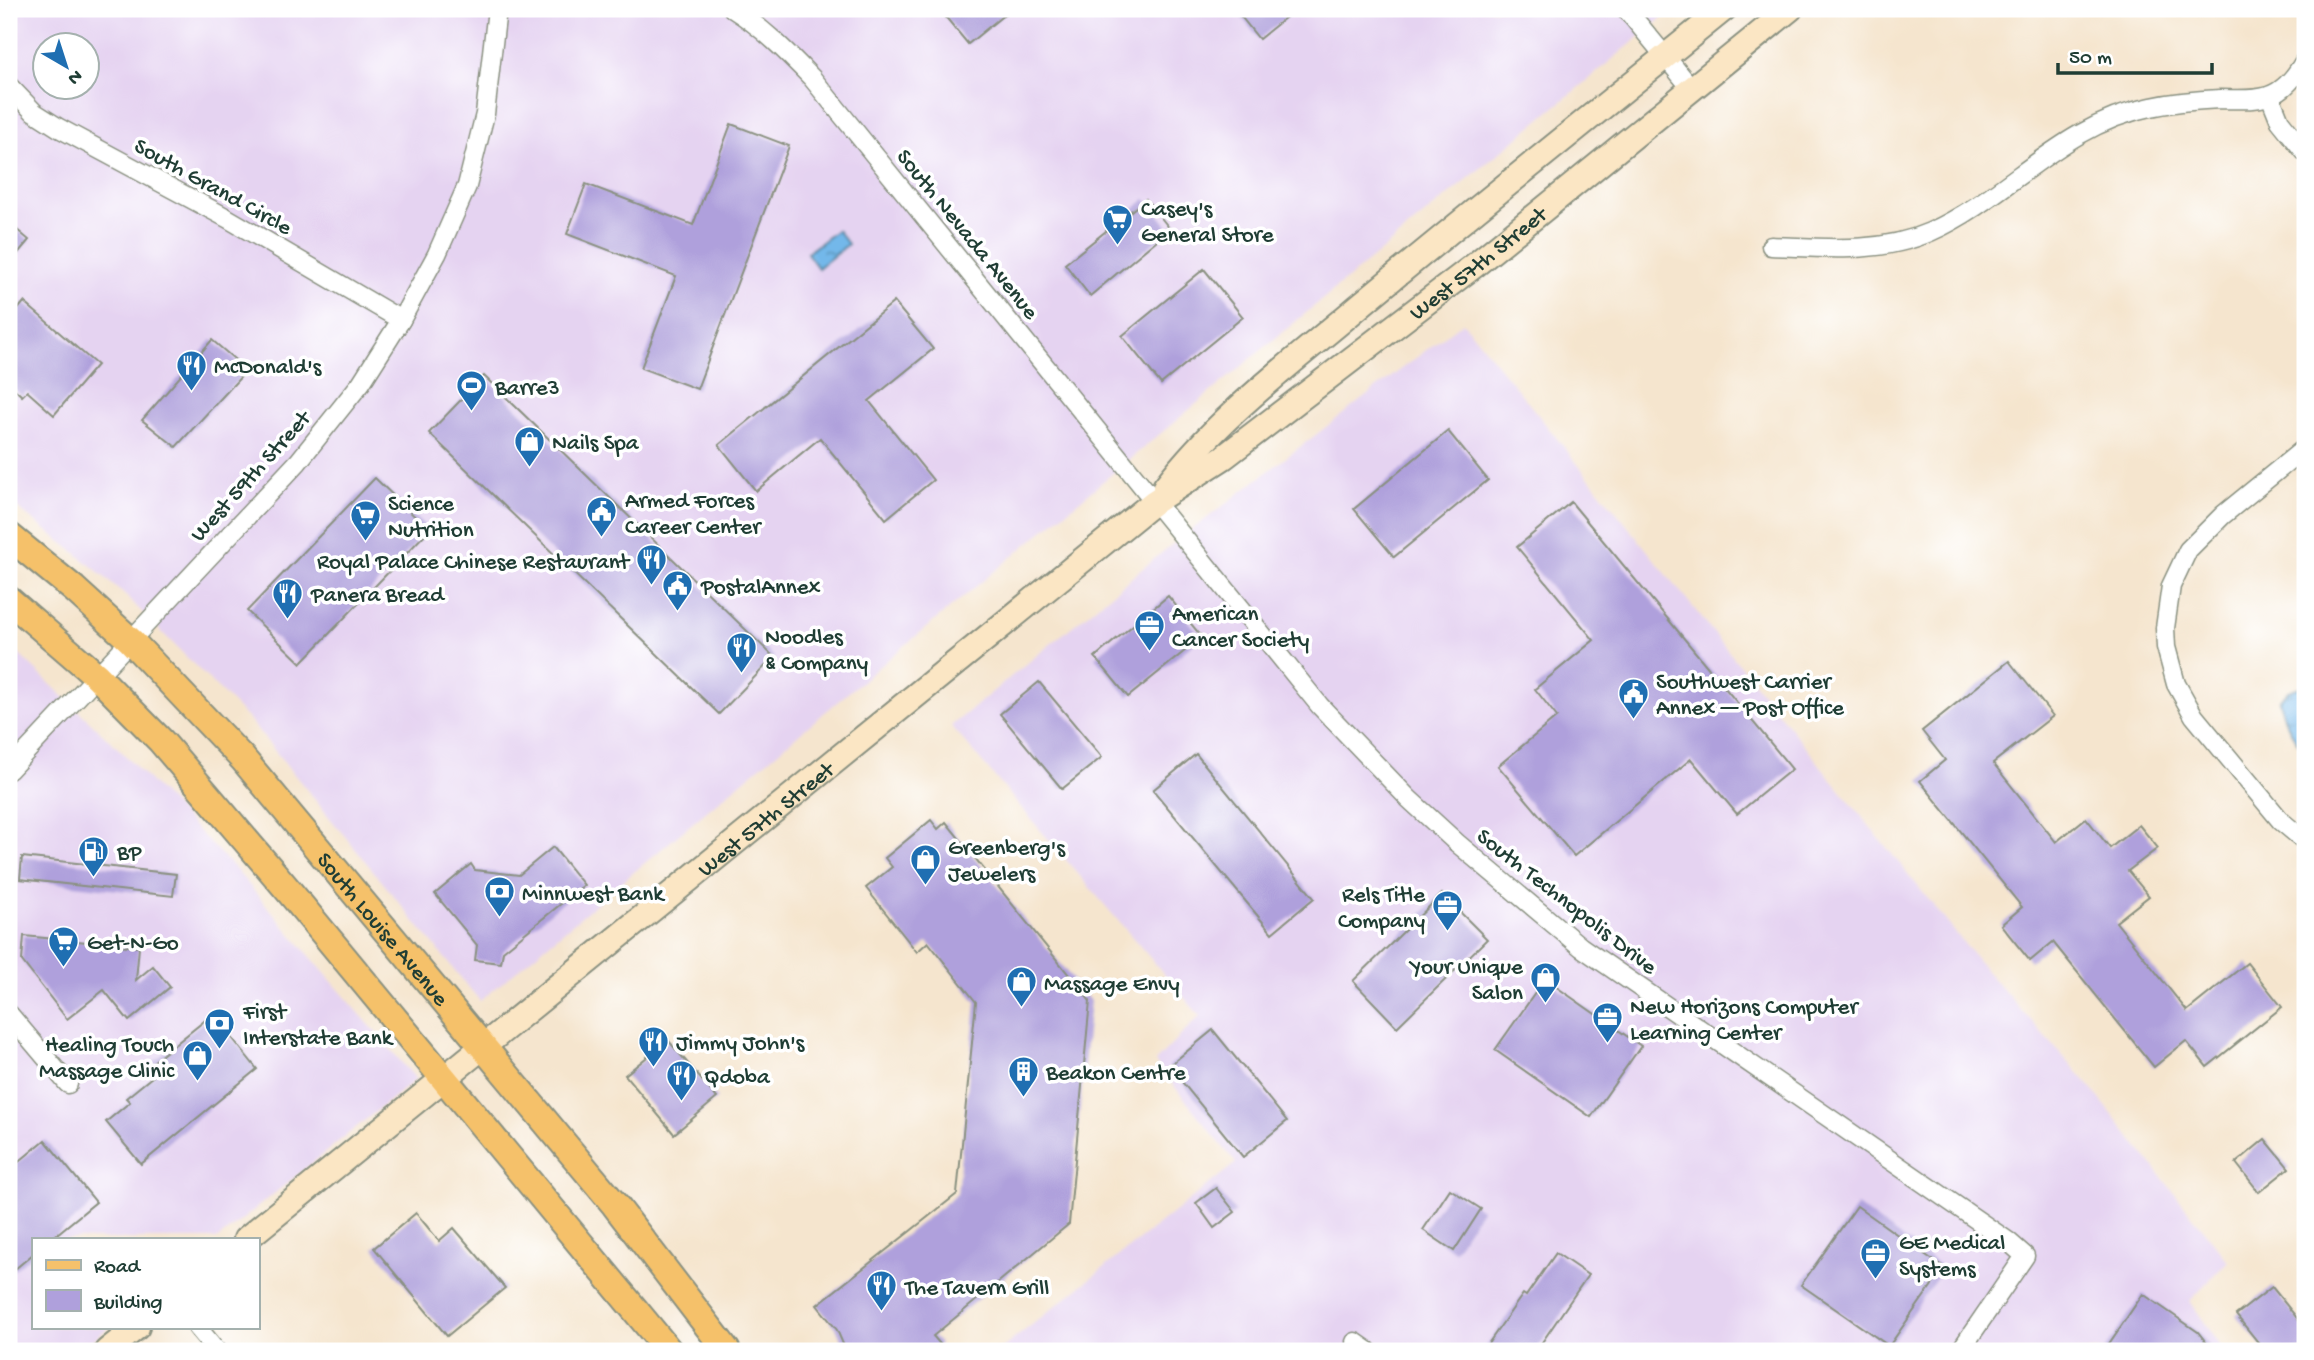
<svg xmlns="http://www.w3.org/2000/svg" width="2314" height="1360" viewBox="0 0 2314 1360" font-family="'Gochi Hand',sans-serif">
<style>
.built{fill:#e5d3f1;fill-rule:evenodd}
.water{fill:url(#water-ripples);stroke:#497a8f;stroke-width:2}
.building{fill:#afa0dc}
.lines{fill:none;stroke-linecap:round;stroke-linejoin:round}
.minor-casing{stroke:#8a9181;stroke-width:21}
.secondary-casing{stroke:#8a9181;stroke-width:28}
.primary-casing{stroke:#8a9181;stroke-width:30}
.minor{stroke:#fff;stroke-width:18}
.secondary{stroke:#fbe6c4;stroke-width:24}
.primary{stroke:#f5c16b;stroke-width:26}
.labels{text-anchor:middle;stroke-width:7;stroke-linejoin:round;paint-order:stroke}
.street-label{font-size:23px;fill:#1f3d34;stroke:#fff}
.poi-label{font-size:23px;fill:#1f3d34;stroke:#fff;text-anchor:start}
</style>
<defs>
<pattern id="water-ripples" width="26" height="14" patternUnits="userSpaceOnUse" patternTransform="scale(1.75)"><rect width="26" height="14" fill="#73b8ea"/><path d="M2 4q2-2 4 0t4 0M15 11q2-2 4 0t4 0" fill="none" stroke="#5e97be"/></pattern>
</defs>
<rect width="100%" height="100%" fill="#fff"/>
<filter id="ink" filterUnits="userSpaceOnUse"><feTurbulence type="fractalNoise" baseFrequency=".0143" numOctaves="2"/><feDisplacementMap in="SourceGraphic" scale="14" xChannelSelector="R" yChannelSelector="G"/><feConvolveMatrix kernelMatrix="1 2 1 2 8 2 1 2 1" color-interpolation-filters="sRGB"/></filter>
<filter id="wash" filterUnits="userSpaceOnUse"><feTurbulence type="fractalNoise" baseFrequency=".00686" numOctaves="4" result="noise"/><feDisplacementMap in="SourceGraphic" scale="28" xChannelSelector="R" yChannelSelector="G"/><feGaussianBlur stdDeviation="1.57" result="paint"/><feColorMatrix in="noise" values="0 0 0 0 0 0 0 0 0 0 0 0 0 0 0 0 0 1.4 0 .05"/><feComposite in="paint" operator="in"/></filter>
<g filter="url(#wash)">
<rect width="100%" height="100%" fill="#f5e5ce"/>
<g class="built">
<path d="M9,9H1673L886,661L480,1001L252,723L122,592L76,553L9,502ZM46,46H88V88H46Z"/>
<path d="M1463,322L1987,972L2089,1085L2228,1261L2190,1301L2224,1351H999L1236,1163L1155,1062L1200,1016L951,726L1159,555Z"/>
<path d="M9,645L119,749L236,870L416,1079L218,1239H33V1327H109L79,1351H9Z"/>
</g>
<g class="water">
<path d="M837,230L848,244L818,268L807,253Z"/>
<path d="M2305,685V751C2292,736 2283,720 2279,700L2289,691Z"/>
</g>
<g id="blocks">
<g class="building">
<path d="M939,9H1011L968,44Z"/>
<path d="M1235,9H1296L1259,39Z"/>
<path d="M731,124L789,146L697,389L641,368L676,276L567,234L586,184L693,225Z"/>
<path d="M1146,199L1170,229L1090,296L1065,264Z"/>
<path d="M9,223L29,240L9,264Z"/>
<path d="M1204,269L1243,317L1161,384L1122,336Z"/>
<path d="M24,302L97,365L54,415L27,391L22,396L9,384V320Z"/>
<path d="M894,302L933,349L869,401L933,480L886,519L820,438L756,491L719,445Z"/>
<path d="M212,340L247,370L176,447L142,420Z"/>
<path d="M484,376L774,657L719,714L429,433Z"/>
<path d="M1448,431L1488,480L1394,557L1354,509Z"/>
<path d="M375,478L429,530L301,663L247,611Z"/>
<path d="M1571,502L1792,769L1737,814L1691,759L1574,856L1498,766L1557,717L1535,689L1594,640L1517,547Z"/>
<path d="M1168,596L1202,637L1128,697L1095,657Z"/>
<path d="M2009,661L2053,716L1993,763L2056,842L2086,818L2110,848L2139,825L2158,848L2128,871L2149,896L2116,922L2187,1011L2247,963L2282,1007L2207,1067L2186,1041L2154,1067L2053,942L2030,961L2001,925L2022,907L1920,781L1945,760L1922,731Z"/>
<path d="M1039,682L1102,757L1062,789L1000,714Z"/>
<path d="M1196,754L1314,898L1272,933L1153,790Z"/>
<path d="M931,820L938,829L946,822L1090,1001L1069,1224L933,1336L940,1344L932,1351H846L837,1330L817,1305L957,1194L976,1002L928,942L917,952L866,888L892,867L885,858Z"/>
<path d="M553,847L584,885L503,951L501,963L475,960L477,945L435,894L471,864L475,870L519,875Z"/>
<path d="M22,857L176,874L173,896L20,879Z"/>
<path d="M1442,894L1487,939L1397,1027L1353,981Z"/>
<path d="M24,936L139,947L136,980L153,966L170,987L129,1021L104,990L67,1019L22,961Z"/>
<path d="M1545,979L1641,1046L1591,1117L1495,1050Z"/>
<path d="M213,1014L257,1069L141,1164L106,1122L130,1102L126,1098L158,1072L152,1063Z"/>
<path d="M1213,1030L1287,1121L1243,1157L1169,1066Z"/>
<path d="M668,1040L717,1098L674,1134L625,1075Z"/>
<path d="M2265,1139L2289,1168L2259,1192L2236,1163Z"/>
<path d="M45,1140L96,1202L51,1239H33V1254L9,1274V1170Z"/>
<path d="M1216,1188L1235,1212L1214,1228L1196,1203Z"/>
<path d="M1450,1189L1481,1209L1454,1251L1423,1230Z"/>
<path d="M1857,1206L1944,1268L1889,1346L1801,1285Z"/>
<path d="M416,1213L439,1241L454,1228L505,1288L447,1336L374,1248Z"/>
<path d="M1556,1253L1588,1275L1536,1351H1483L1523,1294L1526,1296Z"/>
<path d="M2272,1287L2305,1328V1351H2265L2236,1315Z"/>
<path d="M2143,1294L2198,1332L2213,1351H2104Z"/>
</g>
</g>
</g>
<g filter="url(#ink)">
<use href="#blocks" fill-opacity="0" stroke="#8a9181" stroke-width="2"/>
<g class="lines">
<defs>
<g id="minor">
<path d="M733,9C763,28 787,52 812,78L1320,706L1409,799L1457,843L1581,947L2009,1242L2025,1256L1960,1351"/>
<path d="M1626,9L1692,89"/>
<path d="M9,86L34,112L59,128L227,218L401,320"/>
<path d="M2270,96L2280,121L2305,152"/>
<path d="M1771,246C1824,248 1880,254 1930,232C2010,196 2060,125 2151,107C2174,102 2197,100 2220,99C2236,99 2253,101 2268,96C2285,91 2297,74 2305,60"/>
<path d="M2305,448L2223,515L2188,550L2171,586L2165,628L2166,647L2176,684L2194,716L2281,821L2305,841"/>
<path d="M9,770L298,462L361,383L401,320L437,254L467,186L485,114L497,9"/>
<path d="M9,1014L68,1084"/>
<path d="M197,1327L217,1351"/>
<path d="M1355,1342L1368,1351"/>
</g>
<g id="secondary">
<path d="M1165,487C1218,417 1291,364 1358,307C1479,206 1602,108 1724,9"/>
<path id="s1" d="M246,1239L1154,502L1224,457L1475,265L1790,9"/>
<path d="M107,1351L137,1327"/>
</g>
<g id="primary">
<path id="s2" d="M9,536L74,589L131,641L243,759L615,1205L727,1351"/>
<path d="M9,600L97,676L161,741L288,890L669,1351"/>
</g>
</defs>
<use href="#minor" class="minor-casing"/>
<use href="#secondary" class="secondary-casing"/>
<use href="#primary" class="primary-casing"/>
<use href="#minor" class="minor"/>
<use href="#secondary" class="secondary"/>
<use href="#primary" class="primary"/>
</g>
</g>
<defs>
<symbol id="supermarket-pin" viewBox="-11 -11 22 30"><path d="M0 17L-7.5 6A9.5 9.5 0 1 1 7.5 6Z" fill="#1f6fb2" stroke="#fff"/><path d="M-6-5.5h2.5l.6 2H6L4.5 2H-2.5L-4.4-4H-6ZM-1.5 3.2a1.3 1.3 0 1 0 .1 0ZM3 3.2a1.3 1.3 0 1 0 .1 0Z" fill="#fff"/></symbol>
<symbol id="restaurant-pin" viewBox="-11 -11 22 30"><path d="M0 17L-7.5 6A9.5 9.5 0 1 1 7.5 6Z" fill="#1f6fb2" stroke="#fff"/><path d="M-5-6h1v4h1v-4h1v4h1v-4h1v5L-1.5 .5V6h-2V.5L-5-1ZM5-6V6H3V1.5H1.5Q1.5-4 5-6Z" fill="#fff"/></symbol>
<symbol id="stadium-pin" viewBox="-11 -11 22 30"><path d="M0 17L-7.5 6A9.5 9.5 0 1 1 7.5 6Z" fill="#1f6fb2" stroke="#fff"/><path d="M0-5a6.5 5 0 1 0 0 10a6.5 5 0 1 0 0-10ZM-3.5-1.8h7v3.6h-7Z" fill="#fff"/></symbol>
<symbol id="shop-pin" viewBox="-11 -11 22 30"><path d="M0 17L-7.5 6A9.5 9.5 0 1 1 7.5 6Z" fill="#1f6fb2" stroke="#fff"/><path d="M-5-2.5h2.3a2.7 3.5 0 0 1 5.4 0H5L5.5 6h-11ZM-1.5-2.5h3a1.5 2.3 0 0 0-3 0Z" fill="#fff"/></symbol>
<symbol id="civic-pin" viewBox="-11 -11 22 30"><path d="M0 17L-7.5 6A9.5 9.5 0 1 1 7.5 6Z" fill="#1f6fb2" stroke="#fff"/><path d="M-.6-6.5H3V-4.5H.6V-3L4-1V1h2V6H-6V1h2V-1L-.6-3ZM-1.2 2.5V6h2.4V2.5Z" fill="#fff"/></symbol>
<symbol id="office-pin" viewBox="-11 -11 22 30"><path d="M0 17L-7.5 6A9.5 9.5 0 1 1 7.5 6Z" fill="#1f6fb2" stroke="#fff"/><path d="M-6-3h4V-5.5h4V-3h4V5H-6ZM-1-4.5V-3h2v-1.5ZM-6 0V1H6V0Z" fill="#fff"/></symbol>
<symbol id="fuel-pin" viewBox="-11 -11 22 30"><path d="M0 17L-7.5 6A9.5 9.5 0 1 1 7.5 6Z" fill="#1f6fb2" stroke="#fff"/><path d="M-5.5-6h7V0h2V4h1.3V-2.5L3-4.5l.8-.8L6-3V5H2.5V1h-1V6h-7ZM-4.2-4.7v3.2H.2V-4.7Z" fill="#fff"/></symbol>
<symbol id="bank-pin" viewBox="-11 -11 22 30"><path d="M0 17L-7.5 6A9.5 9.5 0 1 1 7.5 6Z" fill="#1f6fb2" stroke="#fff"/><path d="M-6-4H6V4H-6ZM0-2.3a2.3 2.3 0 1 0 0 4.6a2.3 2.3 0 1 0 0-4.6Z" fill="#fff"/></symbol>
<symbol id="building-pin" viewBox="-11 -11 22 30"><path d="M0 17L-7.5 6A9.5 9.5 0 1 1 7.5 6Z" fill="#1f6fb2" stroke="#fff"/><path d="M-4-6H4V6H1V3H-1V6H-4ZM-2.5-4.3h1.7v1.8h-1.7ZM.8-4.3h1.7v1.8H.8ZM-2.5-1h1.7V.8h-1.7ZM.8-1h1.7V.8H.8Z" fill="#fff"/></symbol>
</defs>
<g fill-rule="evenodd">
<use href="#supermarket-pin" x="1100" y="202" width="35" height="47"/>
<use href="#restaurant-pin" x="174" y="348" width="35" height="47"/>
<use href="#stadium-pin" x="454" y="368" width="35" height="47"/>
<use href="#shop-pin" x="512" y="424" width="35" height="47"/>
<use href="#civic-pin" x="584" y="494" width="35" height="47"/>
<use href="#supermarket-pin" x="348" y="498" width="35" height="47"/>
<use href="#restaurant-pin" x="634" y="542" width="35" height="47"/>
<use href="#civic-pin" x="660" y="568" width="35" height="47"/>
<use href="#restaurant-pin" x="270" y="576" width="35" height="47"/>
<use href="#office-pin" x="1132" y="608" width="35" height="47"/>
<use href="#restaurant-pin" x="724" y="630" width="35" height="47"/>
<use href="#civic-pin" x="1616" y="676" width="35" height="47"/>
<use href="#fuel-pin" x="76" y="834" width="35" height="47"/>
<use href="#shop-pin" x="908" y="842" width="35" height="47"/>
<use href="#bank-pin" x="482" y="874" width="35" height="47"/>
<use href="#office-pin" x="1430" y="888" width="35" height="47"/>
<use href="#supermarket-pin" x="46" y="924" width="35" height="47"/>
<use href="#shop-pin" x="1528" y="960" width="35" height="47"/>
<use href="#shop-pin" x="1004" y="964" width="35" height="47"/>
<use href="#office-pin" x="1590" y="1000" width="35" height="47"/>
<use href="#bank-pin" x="202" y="1006" width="35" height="47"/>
<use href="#restaurant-pin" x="636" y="1024" width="35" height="47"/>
<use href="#shop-pin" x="180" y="1038" width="35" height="47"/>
<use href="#building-pin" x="1006" y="1054" width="35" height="47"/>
<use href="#restaurant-pin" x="664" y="1058" width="35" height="47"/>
<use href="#office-pin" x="1858" y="1236" width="35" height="47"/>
<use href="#restaurant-pin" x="864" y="1268" width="35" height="47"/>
</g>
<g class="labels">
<g class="street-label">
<text transform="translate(214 185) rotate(29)" y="8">South Grand Circle</text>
<text transform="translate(969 233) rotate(51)" y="8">South Nevada Avenue</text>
<text dy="8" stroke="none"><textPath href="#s1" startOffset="1572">West 57th Street</textPath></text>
<text transform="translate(249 475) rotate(-48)" y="8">West 59th Street</text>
<text dy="8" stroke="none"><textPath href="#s1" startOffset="668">West 57th Street</textPath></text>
<text transform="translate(1568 900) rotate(38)" y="8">South Technopolis Drive</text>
<text dy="8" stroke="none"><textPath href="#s2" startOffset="544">South Louise Avenue</textPath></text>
</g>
<g class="poi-label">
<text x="1141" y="215">Casey's<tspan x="1141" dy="26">General Store</tspan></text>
<text x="214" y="373">McDonald's</text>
<text x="495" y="394">Barre3</text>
<text x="552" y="449">Nails Spa</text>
<text x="625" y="507">Armed Forces<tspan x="625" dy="26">Career Center</tspan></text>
<text x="388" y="510">Science<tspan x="388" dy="26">Nutrition</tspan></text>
<text x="629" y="568" text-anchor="end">Royal Palace Chinese Restaurant</text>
<text x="701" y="593">PostalAnnex</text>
<text x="311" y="601">Panera Bread</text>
<text x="1172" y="620">American<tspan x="1172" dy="26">Cancer Society</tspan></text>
<text x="765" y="643">Noodles<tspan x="765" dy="26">&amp; Company</tspan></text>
<text x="1656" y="688">Southwest Carrier<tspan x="1656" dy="26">Annex — Post Office</tspan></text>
<text x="948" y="854">Greenberg's<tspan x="948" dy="26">Jewelers</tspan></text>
<text x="117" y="859">BP</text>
<text x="522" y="900">Minnwest Bank</text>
<text x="1425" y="901" text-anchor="end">Rels Title<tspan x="1425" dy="26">Company</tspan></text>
<text x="87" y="949">Get-N-Go</text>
<text x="1523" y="973" text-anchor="end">Your Unique<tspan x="1523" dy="26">Salon</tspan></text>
<text x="1044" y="990">Massage Envy</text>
<text x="1630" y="1013">New Horizons Computer<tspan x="1630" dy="26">Learning Center</tspan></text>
<text x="243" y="1018">First<tspan x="243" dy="26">Interstate Bank</tspan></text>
<text x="676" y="1049">Jimmy John's</text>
<text x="174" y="1051" text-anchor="end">Healing Touch<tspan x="174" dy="26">Massage Clinic</tspan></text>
<text x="1046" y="1079">Beakon Centre</text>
<text x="704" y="1083">Qdoba</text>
<text x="1899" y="1249">GE Medical<tspan x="1899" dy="26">Systems</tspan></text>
<text x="905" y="1294">The Tavern Grill</text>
</g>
</g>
<rect width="2314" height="1360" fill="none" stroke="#fff" stroke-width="35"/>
<rect x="32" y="1238" width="228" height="91" fill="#ffffff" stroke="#a5b1ae" stroke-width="2"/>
<rect x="46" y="1260" width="35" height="10" fill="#f5c16b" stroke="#a5b1ae" stroke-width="2"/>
<text x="94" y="1272" font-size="21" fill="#1f3d34">Road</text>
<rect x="46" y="1290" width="35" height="21" fill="#afa0dc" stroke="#a5b1ae" stroke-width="2"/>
<text x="94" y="1308" font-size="21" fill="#1f3d34">Building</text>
<g transform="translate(66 66) rotate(141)"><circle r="33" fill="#ffffff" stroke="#a5b1ae" stroke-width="2"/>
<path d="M0-5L12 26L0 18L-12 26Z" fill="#1f6fb2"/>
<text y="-10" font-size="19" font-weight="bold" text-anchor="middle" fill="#1f3d34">N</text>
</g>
<path d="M2058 63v10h154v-10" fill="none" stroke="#1f3d34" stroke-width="3.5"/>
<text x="2069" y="63" font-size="21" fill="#1f3d34" stroke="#ffffff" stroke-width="5" paint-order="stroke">50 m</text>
</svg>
